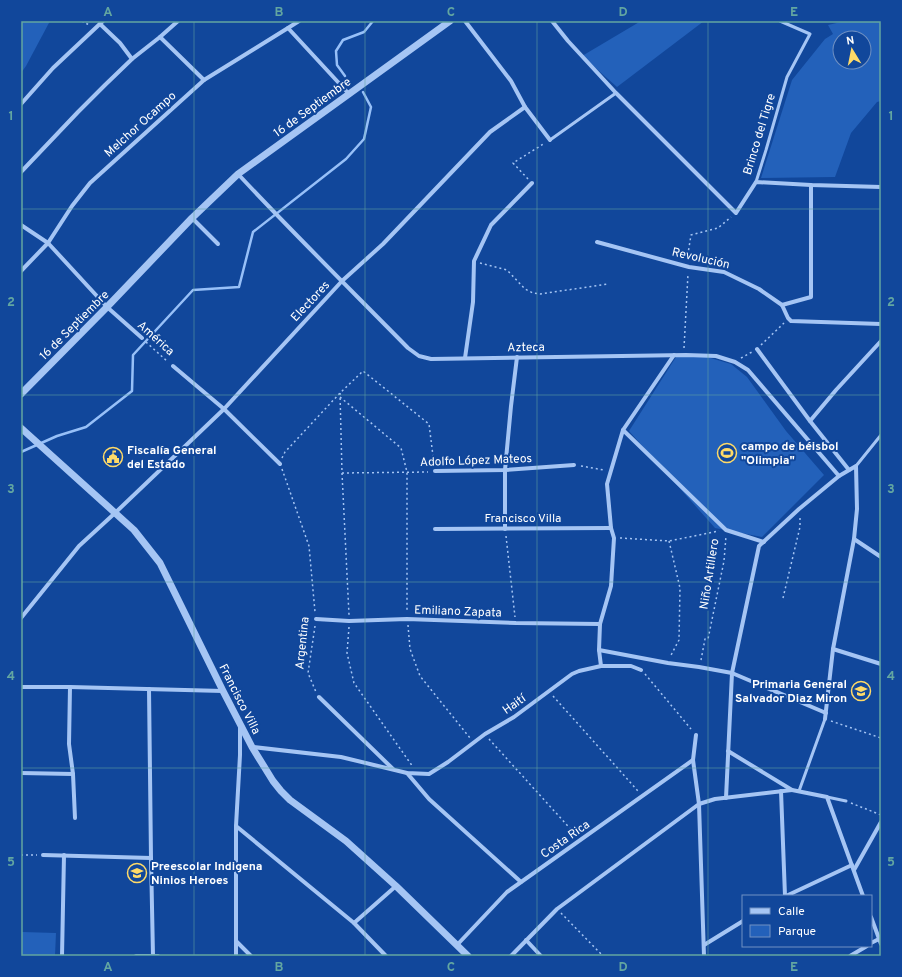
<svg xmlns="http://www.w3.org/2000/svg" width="902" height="977" viewBox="0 0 902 977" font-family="Overpass,sans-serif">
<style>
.green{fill:#2361ba;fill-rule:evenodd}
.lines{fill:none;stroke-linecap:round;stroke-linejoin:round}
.stream{stroke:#97c0f8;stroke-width:2.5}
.path{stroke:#a5c5f4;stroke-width:1.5;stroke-dasharray:2 3;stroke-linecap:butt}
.service{stroke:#a5c5f4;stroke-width:3}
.minor{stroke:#a5c5f4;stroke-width:4}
.tertiary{stroke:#a5c5f4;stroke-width:7}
.grid{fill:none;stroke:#63a6a1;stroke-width:1;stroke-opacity:0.55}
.labels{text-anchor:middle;stroke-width:4;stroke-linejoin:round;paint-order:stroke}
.street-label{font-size:12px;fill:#fff;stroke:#11479b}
.poi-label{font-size:12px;font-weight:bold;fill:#fff;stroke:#11479b;text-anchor:start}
.neatline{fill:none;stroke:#63a6a1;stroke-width:1.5}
.grid-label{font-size:13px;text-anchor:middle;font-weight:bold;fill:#63a6a1}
</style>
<rect width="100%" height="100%" fill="#11479b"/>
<g class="green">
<path d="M21,21H50L26,66L21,73Z"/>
<path d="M641,21H704L617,87L582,56Z"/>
<path d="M845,21H881V101L877,102L851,133L835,177L761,178L792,80L825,39L833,34L828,25ZM840,38H864V62H840Z"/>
<path d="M676,357H707L731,364L747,377L786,431L824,475L762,537L715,528L629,431Z"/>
<path d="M21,900H22V932L56,933L55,956H21Z"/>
</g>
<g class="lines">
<g class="stream">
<path d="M345,76L337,65L336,51L343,40L364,32L373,21"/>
<path d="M21,452L57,436L86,427L132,391L133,355L193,290L239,287L253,232L346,159L364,139L371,107L363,92"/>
</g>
<g class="path">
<path d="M82,21L89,25"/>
<path d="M528,179L513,163L545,143"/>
<path d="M687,260L691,235L718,228L731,217"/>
<path d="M480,263L507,270L525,289L533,293L540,294L608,284"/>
<path d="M146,342L168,362"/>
<path d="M761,345L784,323"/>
<path d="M684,348L688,274"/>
<path d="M741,358L752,352"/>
<path d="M340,393L342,473L349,615"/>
<path d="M340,397L401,448L407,472V612"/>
<path d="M282,458L285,452L340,393L363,371L429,424L434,464"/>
<path d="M581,466L604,470"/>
<path d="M282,469L309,546L315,612"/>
<path d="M342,473L428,472"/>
<path d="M506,536L515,617"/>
<path d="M620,538L669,541L719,531"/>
<path d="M669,541L680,588L679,640L670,657"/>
<path d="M783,598L800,527V518"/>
<path d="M408,625L410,649L420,676L470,738"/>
<path d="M315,626L308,673L316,692"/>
<path d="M349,627L347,653L354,683L413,767"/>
<path d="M701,660L705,639H708L724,561L726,536"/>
<path d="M645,674L691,729"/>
<path d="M553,696L638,791"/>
<path d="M831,721L881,738"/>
<path d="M489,739L576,835"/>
<path d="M851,803L881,815"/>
<path d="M21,855H37"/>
<path d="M561,913L603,956"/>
</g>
<g class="service">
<path d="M550,140L616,93"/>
<path d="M756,182L766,150L787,77L810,34L780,21"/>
<path d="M856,466L881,435"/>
<path d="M799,791L825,719"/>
<path d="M827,797L846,801"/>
</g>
<g class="minor">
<path d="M465,21L511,81L525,107L550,140"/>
<path d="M552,21L568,41L616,93L736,213L756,182L811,185L881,187"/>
<path d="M100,24L120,43L132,59"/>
<path d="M288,28L349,94"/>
<path d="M160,37L204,80"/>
<path d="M21,104L53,68L103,21"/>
<path d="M21,172L78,112L105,85L132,59L160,37L178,21"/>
<path d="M238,174C293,233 351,290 408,348L419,356L431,359L686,355L716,356L735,362L748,370L839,476"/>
<path d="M192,218L218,244"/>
<path d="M21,225L48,243L107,307L142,338"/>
<path d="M597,242L689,267L724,272L759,289L782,305L788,318L791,321L881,324"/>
<path d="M21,271L48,243L72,206L90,183L204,80L288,28L299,21"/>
<path d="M782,305L811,297V185"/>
<path d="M757,349L810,421L849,470"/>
<path d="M465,358L473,302L474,261L491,225L532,183"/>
<path d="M173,366L224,409L280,464"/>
<path d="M810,421L836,390L881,341"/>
<path d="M623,430L726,530L764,542"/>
<path d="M435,471L505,470L574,465"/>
<path d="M435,529L611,528"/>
<path d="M505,529V470L511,406L517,357"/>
<path d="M854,539L881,557"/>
<path d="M21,618L79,546L115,513L224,409L342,281L383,244L490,132L525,107"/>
<path d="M316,619L349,621L407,619L516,623L600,624"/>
<path d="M833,649L881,664"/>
<path d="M599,650L668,663L699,667L732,673L826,713"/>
<path d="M601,666L599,650L600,624L611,586L614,538L611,528L607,484L623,430L674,355"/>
<path d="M21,687H70L223,691"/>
<path d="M70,687L69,744L73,774L75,818"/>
<path d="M149,689L151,858L153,956"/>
<path d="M319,697L393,769"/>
<path d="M696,735L693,760L699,804L704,956"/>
<path d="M253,747L341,757L407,773L429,774L448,762L485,734L514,717L572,674L579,671L601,666H631L641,670"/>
<path d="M728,751L792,790L827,797L863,896"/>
<path d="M21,773L73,774"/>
<path d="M407,773L429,799L521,882"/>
<path d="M781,791L785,896"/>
<path d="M726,798L732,673L759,546L799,509L839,476L856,466L857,509L854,539L833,649L825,719"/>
<path d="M236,826L354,923L386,956"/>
<path d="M43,855L151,858"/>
<path d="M854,870L881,822"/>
<path d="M786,896L852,865"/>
<path d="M871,917L881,944"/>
<path d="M354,923L396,886"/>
<path d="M526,940L541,956"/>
<path d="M236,941L251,956"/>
<path d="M871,943L881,938"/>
<path d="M457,945L507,892L693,760"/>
<path d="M704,945L743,921"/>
<path d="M62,956L64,855"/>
<path d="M136,956H158"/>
<path d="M236,956V826L240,755V727"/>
<path d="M511,956L557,909L699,804L715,799L792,790"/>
<path d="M850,956L867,946"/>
</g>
<g class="tertiary">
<path d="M21,394L107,307L192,218L238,174L349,94L450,21"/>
<path d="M21,428L134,530L160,563L223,691L252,747L273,781L281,791L290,800L346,841L396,886L468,956"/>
</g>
</g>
<path class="grid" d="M194,21V956M365,21V956M537,21V956M708,21V956M21,209H881M21,395H881M21,582H881M21,768H881"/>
<defs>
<symbol id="stadium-ring" viewBox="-11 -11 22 22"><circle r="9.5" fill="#11479b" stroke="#ffda68" stroke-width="1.5"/><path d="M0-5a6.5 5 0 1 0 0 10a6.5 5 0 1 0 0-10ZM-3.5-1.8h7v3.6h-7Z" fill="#ffda68"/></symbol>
<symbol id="civic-ring" viewBox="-11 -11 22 22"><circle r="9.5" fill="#11479b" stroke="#ffda68" stroke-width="1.5"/><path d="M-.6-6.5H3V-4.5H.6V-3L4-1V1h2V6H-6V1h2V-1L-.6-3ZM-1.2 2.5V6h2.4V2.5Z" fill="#ffda68"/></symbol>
<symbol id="school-ring" viewBox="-11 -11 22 22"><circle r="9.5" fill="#11479b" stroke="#ffda68" stroke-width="1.5"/><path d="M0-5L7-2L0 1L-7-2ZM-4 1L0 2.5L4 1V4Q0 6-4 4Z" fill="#ffda68"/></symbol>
</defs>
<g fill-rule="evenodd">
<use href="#stadium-ring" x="716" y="442" width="22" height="22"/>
<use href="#civic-ring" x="102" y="446" width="22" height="22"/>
<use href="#school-ring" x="850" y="680" width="22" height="22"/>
<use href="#school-ring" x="126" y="862" width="22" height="22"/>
</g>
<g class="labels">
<g class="street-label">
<text transform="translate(312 107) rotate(-36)" y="4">16 de Septiembre</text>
<text transform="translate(140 124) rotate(-42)" y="4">Melchor Ocampo</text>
<text transform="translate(759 134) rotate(-73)" y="4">Brinco del Tigre</text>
<text transform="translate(701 258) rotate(13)" y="4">Revolución</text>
<text transform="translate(310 301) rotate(-47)" y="4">Electores</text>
<text transform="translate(74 325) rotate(-45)" y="4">16 de Septiembre</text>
<text transform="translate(156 338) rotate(42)" y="4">América</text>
<text transform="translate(526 347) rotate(-1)" y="4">Azteca</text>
<text transform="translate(476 460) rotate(-2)" y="4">Adolfo López Mateos</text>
<text x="523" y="522">Francisco Villa</text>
<text transform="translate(709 574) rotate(-81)" y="4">Niño Artillero</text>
<text transform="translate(458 611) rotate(2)" y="4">Emiliano Zapata</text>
<text transform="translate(302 643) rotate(-84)" y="4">Argentina</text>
<text transform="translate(240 699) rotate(63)" y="4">Francisco Villa</text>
<text transform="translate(514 704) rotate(-35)" y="4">Haití</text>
<text transform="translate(565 839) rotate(-35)" y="4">Costa Rica</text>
</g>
<g class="poi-label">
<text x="741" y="450">campo de béisbol<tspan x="741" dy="14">"Olimpia"</tspan></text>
<text x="127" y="454">Fiscalía General<tspan x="127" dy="14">del Estado</tspan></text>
<text x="847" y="688" text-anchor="end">Primaria General<tspan x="847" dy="14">Salvador Diaz Miron</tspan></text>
<text x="151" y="870">Preescolar Indigena<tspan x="151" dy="14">Ninios Heroes</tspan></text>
</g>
</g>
<rect width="902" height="977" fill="none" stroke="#11479b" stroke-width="44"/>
<rect x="742" y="895" width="130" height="52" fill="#11479b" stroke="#7091c3"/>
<rect x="750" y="908" width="20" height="6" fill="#a5c5f4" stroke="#7091c3"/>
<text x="778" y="915" font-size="12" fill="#ffffff">Calle</text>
<rect x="750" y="925" width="20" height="12" fill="#2361ba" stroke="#7091c3"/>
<text x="778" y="935" font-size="12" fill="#ffffff">Parque</text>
<g transform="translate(852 50) rotate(350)"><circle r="19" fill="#11479b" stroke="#7091c3"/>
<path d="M0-3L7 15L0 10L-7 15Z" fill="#ffda68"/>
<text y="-6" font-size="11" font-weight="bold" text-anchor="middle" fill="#ffffff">N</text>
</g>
<rect x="22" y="22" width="858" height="933" class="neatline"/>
<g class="grid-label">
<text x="108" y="16">A</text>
<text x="279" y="16">B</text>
<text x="451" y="16">C</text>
<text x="623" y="16">D</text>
<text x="794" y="16">E</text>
<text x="11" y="120">1</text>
<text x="891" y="120">1</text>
<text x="11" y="306">2</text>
<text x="891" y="306">2</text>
<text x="11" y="493">3</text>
<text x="891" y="493">3</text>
<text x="11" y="680">4</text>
<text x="891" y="680">4</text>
<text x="11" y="866">5</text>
<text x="891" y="866">5</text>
<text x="108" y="971">A</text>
<text x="279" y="971">B</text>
<text x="451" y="971">C</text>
<text x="623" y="971">D</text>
<text x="794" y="971">E</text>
</g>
</svg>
